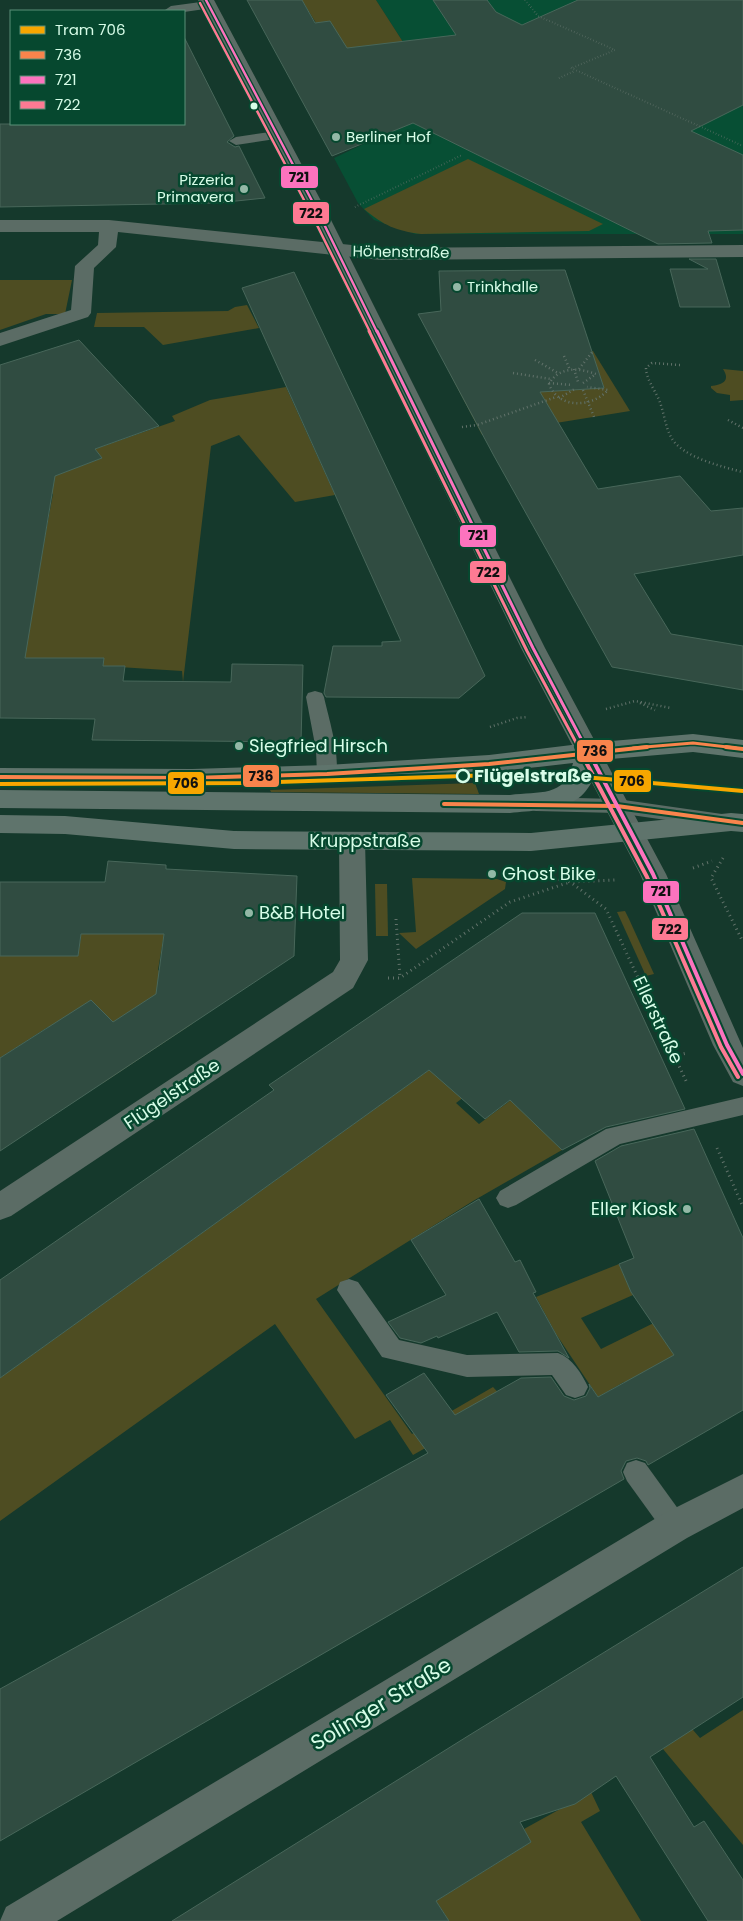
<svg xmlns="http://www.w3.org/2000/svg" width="743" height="1921" viewBox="0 0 743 1921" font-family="Poppins,sans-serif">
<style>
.built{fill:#074f34}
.green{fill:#4e4d22}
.building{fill:#304c41;stroke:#48675a}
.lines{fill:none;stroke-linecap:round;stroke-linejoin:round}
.path-far2{stroke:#61726a;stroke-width:2;stroke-dasharray:0.5 2.5;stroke-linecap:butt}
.path-far1{stroke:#61726a;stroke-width:2.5;stroke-dasharray:1 3;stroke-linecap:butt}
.path{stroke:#61726a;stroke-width:3;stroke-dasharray:1 4;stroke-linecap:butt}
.service{fill:#5b6c65;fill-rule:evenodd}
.minor{fill:#5b6c65;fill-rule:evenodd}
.tertiary{fill:#5b6c65;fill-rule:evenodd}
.primary{fill:#5f746c;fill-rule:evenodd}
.bus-1-far1-casing{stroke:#06482f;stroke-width:6}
.bus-1-casing{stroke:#06482f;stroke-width:8}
.bus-2-far2-casing{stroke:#06482f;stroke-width:5}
.bus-2-far1-casing{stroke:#06482f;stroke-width:6}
.bus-2-casing{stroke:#06482f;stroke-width:8}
.bus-3-far2-casing{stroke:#06482f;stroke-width:5}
.bus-3-far1-casing{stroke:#06482f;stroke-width:6}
.bus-3-casing{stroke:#06482f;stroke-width:8}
.bus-1-far1{stroke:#f8844c;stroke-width:3}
.bus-1{stroke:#f8844c;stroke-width:4}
.bus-2-far2{stroke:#fc73be;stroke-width:2.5}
.bus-2-far1{stroke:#fc73be;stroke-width:3}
.bus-2{stroke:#fc73be;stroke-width:4}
.bus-3-far2{stroke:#fe7a93;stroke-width:2.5}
.bus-3-far1{stroke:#fe7a93;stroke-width:3}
.bus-3{stroke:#fe7a93;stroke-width:4}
.tram-1-casing{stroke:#06482f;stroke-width:8}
.tram-1{stroke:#f7a600;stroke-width:4}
.bus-dot{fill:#d7fde8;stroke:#06482f;stroke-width:2}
.poi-dot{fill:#93b8a6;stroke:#06482f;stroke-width:2}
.stop-dot{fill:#06482f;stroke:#d7fde8;stroke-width:2.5}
.labels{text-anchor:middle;stroke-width:5;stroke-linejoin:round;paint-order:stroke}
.far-poi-label{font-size:15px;fill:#d7fde8;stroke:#06482f;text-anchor:start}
.far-street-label{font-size:15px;fill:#d7fde8;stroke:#06482f}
.poi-label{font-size:18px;fill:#d7fde8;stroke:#06482f;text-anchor:start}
.stop-label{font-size:18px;font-weight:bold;fill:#d7fde8;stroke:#06482f;text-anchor:start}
.street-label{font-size:18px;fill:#d7fde8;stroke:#06482f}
.near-street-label{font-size:21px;fill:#d7fde8;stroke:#06482f}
.line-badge{stroke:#06482f;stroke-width:2}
.pale-badge-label{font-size:14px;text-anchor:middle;font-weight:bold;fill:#111}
</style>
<rect width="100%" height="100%" fill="#15392c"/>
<path class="built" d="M376,0H743V234H415L374,220L358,203L334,158L558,52L403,42Z"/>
<g class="green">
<path d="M299,0H376L403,42L331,51L329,21L316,23L303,2Z"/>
<path d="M468,159L603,224L589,231L421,234C396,231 383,225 364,209Z"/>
<path d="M0,280H72L65,314H46L0,330Z"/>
<path d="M247,305L259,328L163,345L144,327H94L97,313L228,311L235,307Z"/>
<path d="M593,351L630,411L482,435L449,372Z"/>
<path d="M723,369L743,371V400L730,401V395L717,393L711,388V386C722,385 731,381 723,369Z"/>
<path d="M286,387L335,495L295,502L239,435L211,446L183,682L182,671L103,666L104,658H22L53,494L47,489L0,483L46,479L102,458L95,449L175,421L172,416L210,400Z"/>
<path d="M475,783L479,794L271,792L270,790Z"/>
<path d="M412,878L497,879L506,882L505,889L416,949L399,933L416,932Z"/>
<path d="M375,884H387L388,936H376Z"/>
<path d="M625,911L629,919L654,974L646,976L617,912Z"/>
<path d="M82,929L110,934H164L158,970L174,982L176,1007L192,1024L103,1083L48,1027L0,1058V956H78Z"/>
<path d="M429,1070L433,1073L497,1072L456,1103L479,1124L548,1072L544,1132L562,1150L473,1201L316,1299L412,1434L493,1387L507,1402L413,1455L390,1420L355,1439L275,1324L0,1521V1378Z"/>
<path d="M619,1264L633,1295L581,1318L601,1349L674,1313L706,1344L629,1388L624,1382L598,1397L556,1334L536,1297Z"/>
<path d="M743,1710V1845L663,1749L678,1738L686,1722L700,1738Z"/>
<path d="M591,1792L600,1811L581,1822L641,1921H439L446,1916L436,1901L531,1842L524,1829Z"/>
</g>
<g class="building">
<path d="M247,0H302L315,23L330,21L347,48L456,35L433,0H487L496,12L522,25L578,0H743V105L691,131L743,155V230L708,231L712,243L658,244L413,123L332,156Z"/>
<path d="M184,37L234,136L227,142L235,147L239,146L265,198L217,203L0,207V124H184Z"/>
<path d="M689,259H716L730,307H680L670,269H708Z"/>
<path d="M565,270L604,388L540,392L598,489L680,476L711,511L743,508V555L634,574L671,634L743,646V690L612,667L494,456L418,314L441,311L439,271Z"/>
<path d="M294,272L485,676L459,698L326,697L324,693L333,646H382V642L401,641L242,288Z"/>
<path d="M79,340L159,426L95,449L102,458L55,476L25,658H104L103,666H125L123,681L231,682L232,664L303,665L301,742L92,740L95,719L0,718V365Z"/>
<path d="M108,861L166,865V869L297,876L294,956L0,1151V1058L91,1000L113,1022L156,994L164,934H81L78,956H0V882H105Z"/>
<path d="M522,913H595L685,1109L606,1127L562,1150L510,1100L485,1119L429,1070L0,1378V1280L274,1090L269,1085Z"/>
<path d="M694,1129L743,1238V1410L648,1465L646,1461L637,1458L626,1461L621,1471L624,1479L0,1841V1689L428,1453L386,1395L424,1373L455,1415L521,1378L551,1377L564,1396L574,1400L586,1396L590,1388L589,1384L598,1397L674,1355L631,1292L619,1264L634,1258L595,1161L621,1146Z"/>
<path d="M479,1199L515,1262L520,1260L536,1292L533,1293L569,1358L558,1351L519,1352L497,1312L438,1338L437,1336L421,1343L400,1338L388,1322L446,1295L411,1240Z"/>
<path d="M743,1567V1697L650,1757L694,1827L704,1821L743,1880V1921H708L616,1776L575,1804L520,1822L531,1842L436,1901L449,1921H172L468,1736Z"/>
</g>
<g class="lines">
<g class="path-far2">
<path d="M525,0L538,16L615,50L572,68"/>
<path d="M571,68L743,146"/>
<path d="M559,78L575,71"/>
<path d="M355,207L462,155"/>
</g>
<g class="path-far1">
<path d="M564,356L570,370"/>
<path d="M535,360L558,373"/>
<path d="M680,365L652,363L646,368C646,379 655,390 659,400C664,412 665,426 671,437C681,457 723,467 743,472"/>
<path d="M574,369L578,382"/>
<path d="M579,369L593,351"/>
<path d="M513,373L551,379"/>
<path d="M549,383L572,385"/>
<path d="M583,383L596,374C579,368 559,366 549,384C558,409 592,408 608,390L587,387"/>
<path d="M583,390L594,417"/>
<path d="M559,398L575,389"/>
<path d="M728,420L743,428"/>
<path d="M462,427L477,425L556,397"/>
<path d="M640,703L655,710"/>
<path d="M606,709L635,701L671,708"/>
<path d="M490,727L517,718L528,717"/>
</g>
<g class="path">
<path d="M723,858L711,878L743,942"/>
<path d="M693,868L712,861"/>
<path d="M561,875L606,909L687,1083"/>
<path d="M549,877L570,882L615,880"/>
<path d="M396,919L400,977"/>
<path d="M388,978H400L510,902L570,882"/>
<path d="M674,1056L687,1053"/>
<path d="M717,1148L743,1207"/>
</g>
<g class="service">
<path d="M208,1L212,2L214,5L212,8L184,12L165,10L171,6Z"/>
<path d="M277,131L282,132L284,135L282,138L236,145L229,141L236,137Z"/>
<path d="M315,691L322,693L324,697C328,716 343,763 334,779L327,781L320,779L317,774L316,750L306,697L308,693Z"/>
<path d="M536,797L617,799L722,814L729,816L732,821L729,826L722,828L617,813L536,811L529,809L526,804L529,799Z"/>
<path d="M743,1097V1115L620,1144L516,1205L508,1208L500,1205L496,1198L500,1191L606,1129Z"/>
<path d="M349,1279L358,1282L399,1340L467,1355L558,1353C572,1358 582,1374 588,1387L584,1395L575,1398L566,1395L552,1375L467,1377L382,1357L337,1290L340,1282Z"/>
<path d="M636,1460L645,1463L684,1517L688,1526L684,1535L675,1539L666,1535L627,1481L623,1472L627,1463Z"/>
</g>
<g class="minor">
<path d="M0,220H109L381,248L743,245V257L381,260L118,232L116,247L94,268L91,313L88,317L0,346V333L71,310L75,266L98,245L99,232H0Z"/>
<path d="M352,832L361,834L365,841L368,960L353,988L11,1216L0,1220V1191L333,972L340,960L339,841L343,834Z"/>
<path d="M743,1474V1508L687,1538L57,1921H0L6,1907L663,1514Z"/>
</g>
<path class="tertiary" d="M198,0H214L328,214L545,648L666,874L743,1048V1086L733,1082L713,1045L640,874L521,648L310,214Z"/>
<g class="primary">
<path d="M693,734L743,740V758L693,752L599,760C588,813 554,808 510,813L0,808V790L510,795C539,791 565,798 573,763C383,786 192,787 0,786V768L192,769L327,765L489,755L588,743Z"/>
<path d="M731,813L743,814V832L731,831L531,851L234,849L65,834L0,833V815L65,816L234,831L531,833Z"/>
</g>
<defs>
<path id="bus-1-far1" d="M633,748L693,743L736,748"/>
<g id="bus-1">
<path d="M726,747L743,749"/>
<path d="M0,777L192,778L327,774L489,764L647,747"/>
<path d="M444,804L617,806L743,823"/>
</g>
<path id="bus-2-far2" d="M206,0L319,214L377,332"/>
<path id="bus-2-far1" d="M377,331L533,648L586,748"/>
<path id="bus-2" d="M586,747L653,874L727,1045L743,1074"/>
<path id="bus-3-far2" d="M200,3L313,217L370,332"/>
<path id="bus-3-far1" d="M369,331L527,651L579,748"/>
<path id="bus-3" d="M578,747L647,877L721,1047L738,1077"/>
</defs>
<use href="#bus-1-far1" class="bus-1-far1-casing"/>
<use href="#bus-1" class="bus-1-casing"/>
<use href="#bus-2-far2" class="bus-2-far2-casing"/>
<use href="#bus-2-far1" class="bus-2-far1-casing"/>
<use href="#bus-2" class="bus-2-casing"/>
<use href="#bus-3-far2" class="bus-3-far2-casing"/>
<use href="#bus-3-far1" class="bus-3-far1-casing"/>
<use href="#bus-3" class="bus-3-casing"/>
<use href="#bus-1-far1" class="bus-1-far1"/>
<use href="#bus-1" class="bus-1"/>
<use href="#bus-2-far2" class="bus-2-far2"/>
<use href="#bus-2-far1" class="bus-2-far1"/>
<use href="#bus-2" class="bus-2"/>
<use href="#bus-3-far2" class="bus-3-far2"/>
<use href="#bus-3-far1" class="bus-3-far1"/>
<use href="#bus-3" class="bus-3"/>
<defs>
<path id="tram-1" d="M0,784L243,783L495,775L595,778L743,791"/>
</defs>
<use href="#tram-1" class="tram-1-casing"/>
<use href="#tram-1" class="tram-1"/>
</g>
<circle class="bus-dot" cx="254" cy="106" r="4.5"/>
<g class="poi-dot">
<circle cx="336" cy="137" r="5"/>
<circle cx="244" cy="189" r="5"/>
<circle cx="457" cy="287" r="5"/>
<circle cx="239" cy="746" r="5"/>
<circle cx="492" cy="874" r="5"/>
<circle cx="249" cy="913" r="5"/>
<circle cx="687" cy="1209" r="5"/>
</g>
<circle class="stop-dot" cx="463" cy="776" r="6"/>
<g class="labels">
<g class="far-poi-label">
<text x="346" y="142">Berliner Hof</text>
<text x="234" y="185" text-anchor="end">Pizzeria<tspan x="234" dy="17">Primavera</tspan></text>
<text x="467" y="292">Trinkhalle</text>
</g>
<g class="far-street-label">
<text transform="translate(401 252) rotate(1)" y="5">Höhenstraße</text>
</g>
<g class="poi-label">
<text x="249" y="752">Siegfried Hirsch</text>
<text x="502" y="880">Ghost Bike</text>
<text x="259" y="919">B&amp;B Hotel</text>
<text x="677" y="1215" text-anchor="end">Eller Kiosk</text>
</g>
<g class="stop-label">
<text x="474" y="782">Flügelstraße</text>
</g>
<g class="street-label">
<text x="365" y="847">Kruppstraße</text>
<text transform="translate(658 1020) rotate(65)" y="6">Ellerstraße</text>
<text transform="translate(172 1094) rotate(-34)" y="6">Flügelstraße</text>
</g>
<g class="near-street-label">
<text transform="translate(381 1704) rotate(-31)" y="7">Solinger Straße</text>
</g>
</g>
<g class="line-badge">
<rect x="280" y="165" width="39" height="24" rx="5" fill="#fc73be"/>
<rect x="292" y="201" width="38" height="24" rx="5" fill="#fe7a93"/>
<rect x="459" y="524" width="38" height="24" rx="5" fill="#fc73be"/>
<rect x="469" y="560" width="38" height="24" rx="5" fill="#fe7a93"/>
<rect x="576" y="739" width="38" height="24" rx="5" fill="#f8844c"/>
<rect x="242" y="764" width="38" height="24" rx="5" fill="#f8844c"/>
<rect x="613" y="769" width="39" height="24" rx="5" fill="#f7a600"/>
<rect x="167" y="771" width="38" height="24" rx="5" fill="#f7a600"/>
<rect x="642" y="880" width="38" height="24" rx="5" fill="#fc73be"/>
<rect x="651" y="917" width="38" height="24" rx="5" fill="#fe7a93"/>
</g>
<g class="pale-badge-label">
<text x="299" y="182">721</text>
<text x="311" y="218">722</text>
<text x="478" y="540">721</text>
<text x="488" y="577">722</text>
<text x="595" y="756">736</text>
<text x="261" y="781">736</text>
<text x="632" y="786">706</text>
<text x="186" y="788">706</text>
<text x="661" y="896">721</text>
<text x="670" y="934">722</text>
</g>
<rect x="10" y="10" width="175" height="115" fill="#06482f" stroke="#5a9079"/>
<rect x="20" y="26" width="25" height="8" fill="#f7a600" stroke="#5a9079"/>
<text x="55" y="35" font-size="15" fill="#d7fde8">Tram 706</text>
<rect x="20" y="51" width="25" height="8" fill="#f8844c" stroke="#5a9079"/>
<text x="55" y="60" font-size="15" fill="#d7fde8">736</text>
<rect x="20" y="76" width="25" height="8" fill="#fc73be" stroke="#5a9079"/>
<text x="55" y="85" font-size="15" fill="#d7fde8">721</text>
<rect x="20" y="101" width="25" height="8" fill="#fe7a93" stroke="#5a9079"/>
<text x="55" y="110" font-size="15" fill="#d7fde8">722</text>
</svg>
